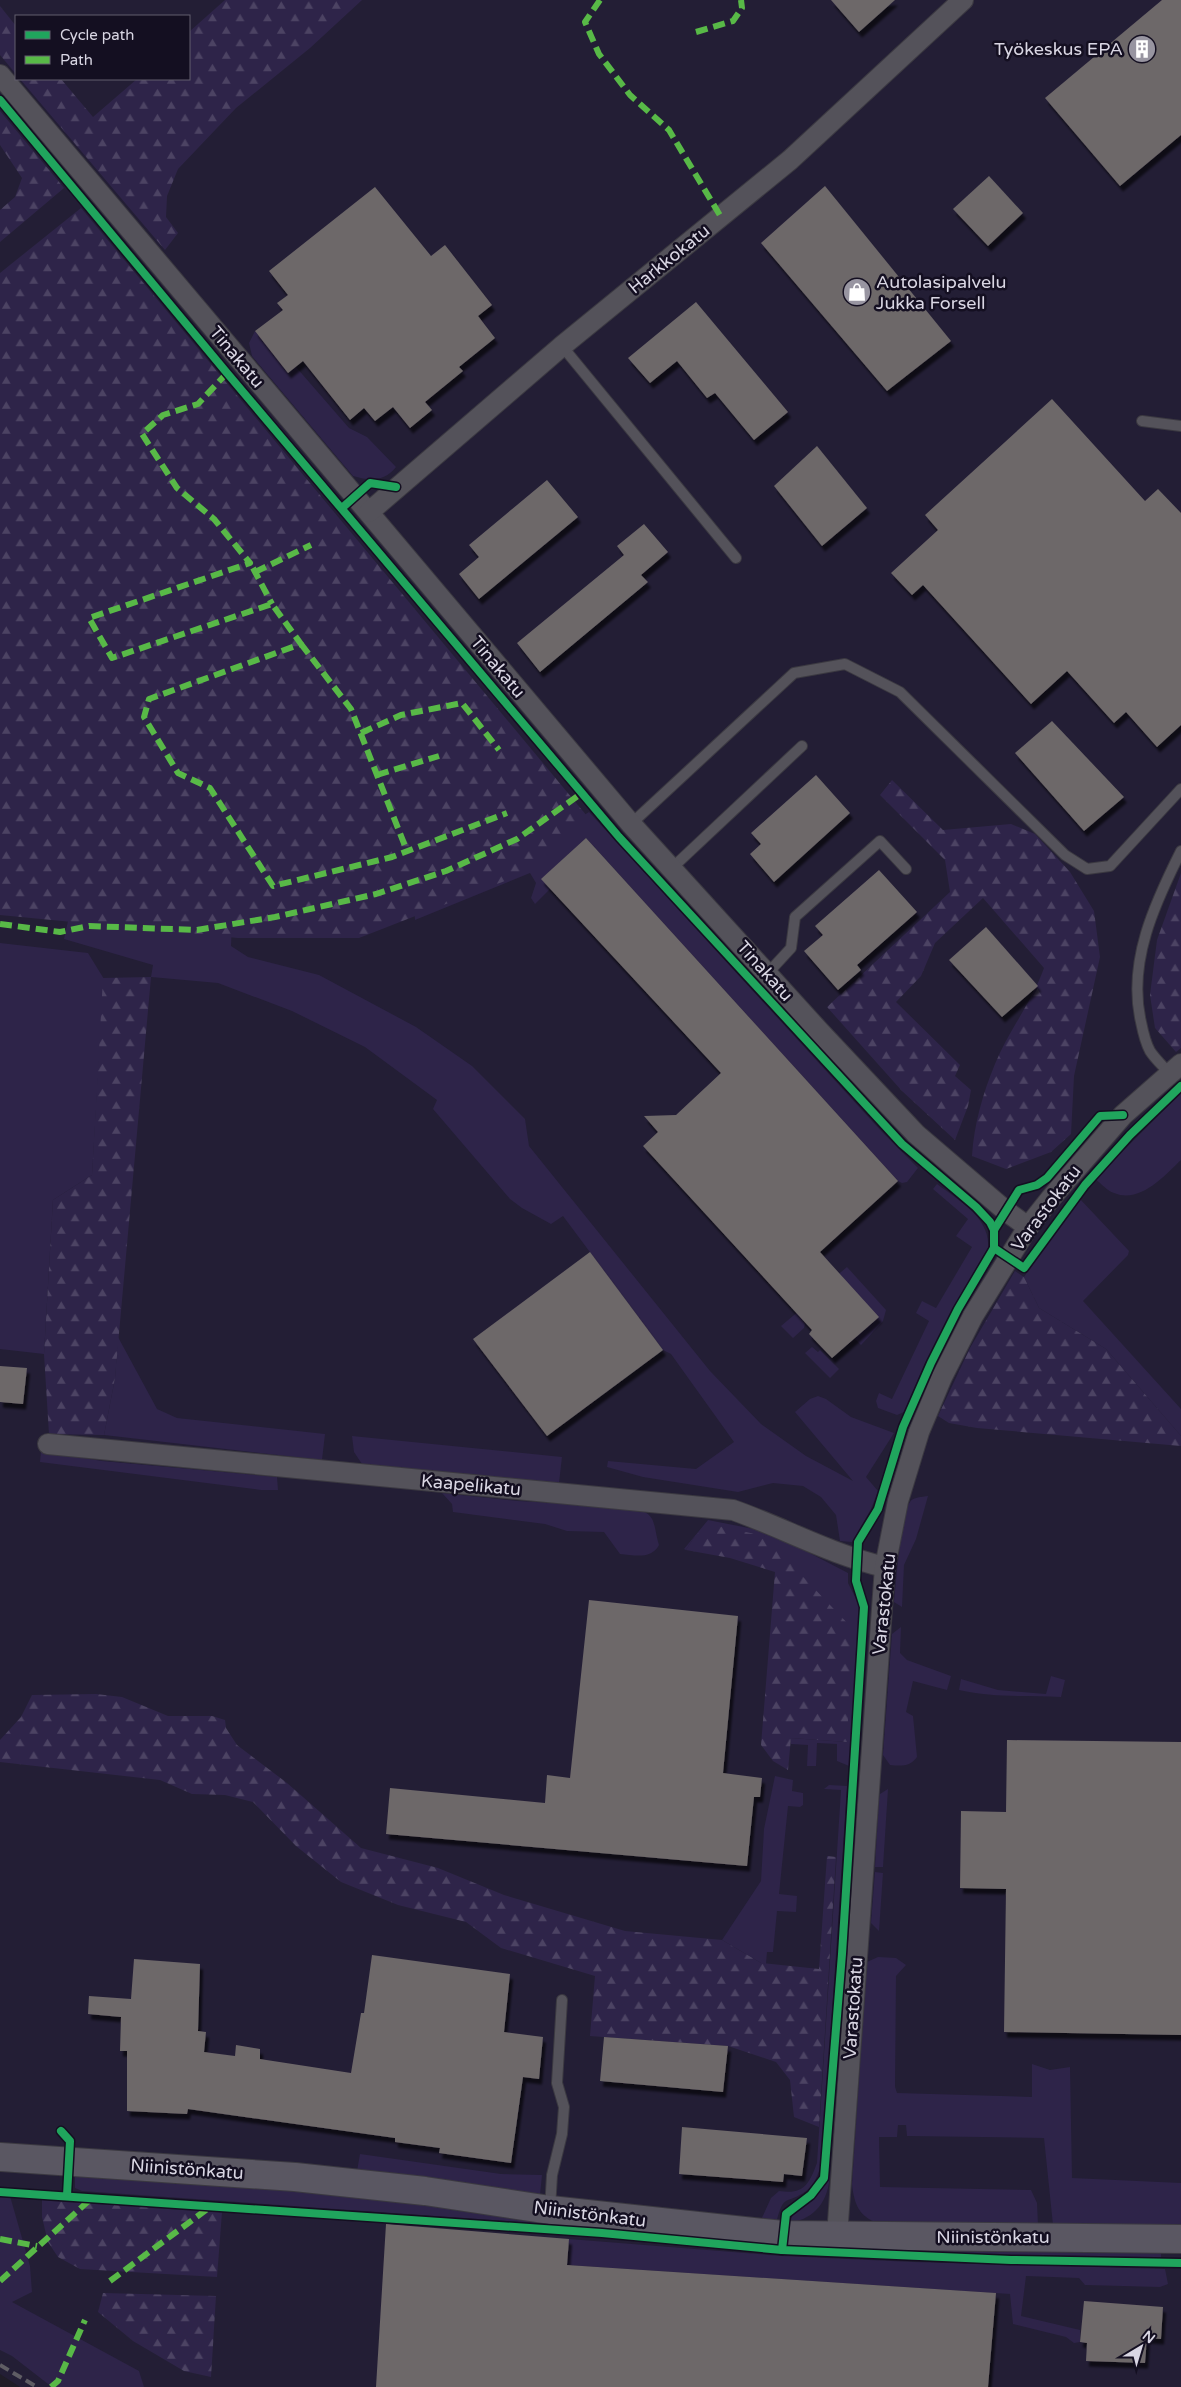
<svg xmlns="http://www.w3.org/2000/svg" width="1181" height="2387" viewBox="0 0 1181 2387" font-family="'Varela Round',sans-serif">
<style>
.built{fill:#231e35;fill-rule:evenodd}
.grass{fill:#2e2449}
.forest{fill:url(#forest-firs)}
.building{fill:#6d6769;filter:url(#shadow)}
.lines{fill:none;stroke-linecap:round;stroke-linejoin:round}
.lane-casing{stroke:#3b3941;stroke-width:12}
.street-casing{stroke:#3b3941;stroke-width:22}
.secondary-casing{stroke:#3b3941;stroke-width:30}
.lane{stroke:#54525a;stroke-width:10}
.street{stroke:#54525a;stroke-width:20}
.secondary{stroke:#5a5762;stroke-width:28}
.rail{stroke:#5f5d64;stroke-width:4;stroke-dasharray:10 5;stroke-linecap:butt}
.quiet{stroke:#58b947;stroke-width:6;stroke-dasharray:12 6;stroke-linecap:butt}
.cycleway-casing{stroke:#140f21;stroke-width:11}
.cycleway{stroke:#20a55d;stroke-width:8}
.labels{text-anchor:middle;stroke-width:5;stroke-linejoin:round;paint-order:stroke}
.poi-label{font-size:18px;fill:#d9d6e3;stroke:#140f21;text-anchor:end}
.street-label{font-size:18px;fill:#d9d6e3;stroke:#140f21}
</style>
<defs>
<pattern id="forest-firs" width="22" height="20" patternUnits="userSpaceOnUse" patternTransform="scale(1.25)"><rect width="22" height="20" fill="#2e2449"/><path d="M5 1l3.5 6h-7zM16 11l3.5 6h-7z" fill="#4c4363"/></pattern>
<filter id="shadow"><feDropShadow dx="3" dy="5.5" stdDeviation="1" flood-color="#0009"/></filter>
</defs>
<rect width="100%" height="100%" fill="#1f1c27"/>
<path class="built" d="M0,0H1181V2387H20L0,2374ZM16,16H189V79H16Z"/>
<g class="grass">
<path d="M255,331L288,373L296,367L349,428L367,437L396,467C384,482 370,481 353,476L252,356L249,343Z"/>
<path d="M589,812L882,1132L918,1168L907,1182L902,1183L898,1181L586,838L542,879L550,889L535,904L531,898L536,883L530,873L415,920L414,905L491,872Z"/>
<path d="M68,921C124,928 175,928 232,923L231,946L248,957L319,975L416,1027L472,1066L525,1119L529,1146L710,1371L761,1424L806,1456L853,1481L795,1412L810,1399L818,1396L826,1399L851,1417L894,1433L866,1477L878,1491L871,1509L852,1542L840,1541L836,1515L821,1497L803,1486L773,1483L738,1492L643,1477L607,1467L608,1461L696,1469L734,1442L671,1354L663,1350L563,1216L551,1224L522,1208L510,1199L433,1109L437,1100L365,1047L292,1011L218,983L151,977L153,965L64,939Z"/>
<path d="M0,943L88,953L104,979L92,1175L53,1200L44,1354L0,1349Z"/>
<path d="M1181,1093V1160C1164,1176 1140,1204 1114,1193C1107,1191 1101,1183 1095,1179Z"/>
<path d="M937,1184C958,1200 991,1218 988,1248L950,1313L925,1363L904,1412L897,1415L878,1408L876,1401L879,1393L892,1399L929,1321L916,1313L922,1301L936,1308L972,1247L956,1236L968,1219L933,1189Z"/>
<path d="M1079,1198L1129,1251L1128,1255L1083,1301L1181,1409V1436L1106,1349L1039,1308L1024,1277Z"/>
<path d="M847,1267L886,1310L883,1321L861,1345L854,1338L834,1278Z"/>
<path d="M806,1305L811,1310L802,1319L805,1324L804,1328L793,1338L781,1326Z"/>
<path d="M118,1337L157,1409L177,1418L325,1434L322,1460L104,1435L115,1378Z"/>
<path d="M812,1347L818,1352L820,1350L839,1369L830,1378L805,1353Z"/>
<path d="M352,1436L562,1457L559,1483L362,1464L354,1452Z"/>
<path d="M41,1451L102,1461L277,1477L278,1490H261L40,1462Z"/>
<path d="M442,1493L518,1501L629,1507C658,1513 652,1521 659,1545C651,1560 634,1555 620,1554L604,1532L567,1531L545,1524L453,1512L452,1504Z"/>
<path d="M928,1496L916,1539L904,1565L902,1607L894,1602C896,1584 901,1514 910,1502C913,1497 922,1497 928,1496Z"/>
<path d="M708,1520L769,1532L848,1573V1583L860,1607L849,1766L837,1761V1744L817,1743L816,1766H807L808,1745L791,1744V1738L847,1742L764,1536H695L686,1550L684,1549Z"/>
<path d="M901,1627L900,1653L907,1660L951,1676L947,1690L913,1681L906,1712L913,1716L917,1757C910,1767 901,1766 890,1765L883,1755L892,1634Z"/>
<path d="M1051,1676L1065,1680L1061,1697C1026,1695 993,1698 959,1690L961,1679L998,1690L1046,1694Z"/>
<path d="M775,1776L793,1780L792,1791L803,1793V1805L800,1807L788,1806L779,1894L797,1896L796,1912L777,1911L773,1952H767L766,1964L761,1963L722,1940L761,1881L764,1829Z"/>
<path d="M829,1785L847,1786L822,2163C818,2174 815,2184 806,2191C786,2206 784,2191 776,2224L760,2222L771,2198L779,2191C804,2195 809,2184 817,2163L841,1790L824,1789Z"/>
<path d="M888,1789L883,1867H875L879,1800L880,1794Z"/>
<path d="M875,1872L883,1873L879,1931L871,1923Z"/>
<path d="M878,1957L896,1958L906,1965L896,1976L895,2087L897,2093L1032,2097V2064L1050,2070L1070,2067L1072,2178L1181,2183V2227L1053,2225L1044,2138L907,2136L906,2125H898L897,2137H879L880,2187L1031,2190L1037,2203L1038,2225L881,2224C859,2218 854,2204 852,2184L867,1962Z"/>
<path d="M360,2154L501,2174L542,2175L540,2195L357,2171Z"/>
<path d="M75,2172L311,2190L618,2229L82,2191L75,2188Z"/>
<path d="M830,2175C828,2201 816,2218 790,2223L794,2211C811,2201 821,2193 830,2175Z"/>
<path d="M0,2196H10L30,2266L32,2292L12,2302L139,2371L144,2387H52L12,2356L0,2350Z"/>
<path d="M569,2239L782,2256L913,2262L1165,2269L1168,2284L1160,2287L1085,2285L1079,2278L1026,2276L1021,2316L1080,2330V2342L1074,2343L1066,2337L1013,2324L1010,2294L567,2265Z"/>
<path d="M862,2248L1161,2252V2259L950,2254L863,2250Z"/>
</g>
<g class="forest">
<path d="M225,0H362L310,48L236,108L178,169L167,196L166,217L178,233L165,250L20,79H61L93,117L137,79H189V32Z"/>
<path d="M0,6L16,26V74L0,55Z"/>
<path d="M0,111L64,188L0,242V210L15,197L22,178L0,145Z"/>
<path d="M81,208L587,816L523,874L359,938H238L0,915V273Z"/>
<path d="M892,780L943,830L1011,824L1035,834L1070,872L1094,911L1100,957L1074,1076L1071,1134L1051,1152L1006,1169L972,1156C974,1124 983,1093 995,1064C1009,1030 1032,1002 1044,968L983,898L935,943L921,976L896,1002L960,1065L955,1076L971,1090L968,1106L955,1140L902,1091L827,1007L950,892L945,860L880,795Z"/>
<path d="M1181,873V1048L1176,1052L1155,1028L1150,995L1157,940Z"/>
<path d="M151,977L115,1378L104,1435L49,1434L44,1354L53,1200L92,1175L103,978Z"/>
<path d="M1015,1271L1024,1277L1039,1308L1106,1349L1181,1436V1446L977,1428L949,1423L938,1416L970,1348Z"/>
<path d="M709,1524L764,1536L852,1628L847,1742L791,1738L788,1770L773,1761L761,1745L775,1572L730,1558L686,1550L695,1536Z"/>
<path d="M96,1694L122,1697L168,1716H212L225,1720L226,1728L237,1745L287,1783L361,1848L438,1868L504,1895L625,1931L722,1940L761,1963L819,1969L827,1856L836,1857L819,2127L794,2117L790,2080L776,2062L728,2046L590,2036L595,1976L501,1948L466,1922L398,1905L341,1882L296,1846L253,1802L225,1795L192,1794L160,1780L0,1762V1740L21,1717L32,1695Z"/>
<path d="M42,2200L222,2212L217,2277L80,2269L58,2257L48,2242L42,2217Z"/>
<path d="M103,2293L216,2296L211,2377L184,2371L133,2341L98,2312Z"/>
</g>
<g class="building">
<path d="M831,0H895L859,32Z"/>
<path d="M1162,0H1181V135L1120,186L1045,98Z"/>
<path d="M989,176L1023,213L988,246L953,209Z"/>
<path d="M825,186L951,341L887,391L761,243Z"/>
<path d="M375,187L431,256L445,245L492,305L478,316L495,338L459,367L463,371L425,402L432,410L410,428L393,407L375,421L364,408L350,420L303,361L288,373L255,331L283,310L277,303L288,295L269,271Z"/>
<path d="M696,302L788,412L754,440L715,393L707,398L677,361L650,383L628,358Z"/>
<path d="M1052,399L1145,501L1158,489L1181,513V725L1157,747L1126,712L1114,723L1067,671L1031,704L923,585L912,595L891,573L938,530L925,515Z"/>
<path d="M817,446L867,508L822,546L774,486Z"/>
<path d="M547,480L578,517L479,599L459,574L479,557L469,545Z"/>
<path d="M644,524L668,552L641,575L648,582L540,672L517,643L624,555L617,546Z"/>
<path d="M1052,721L1124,797L1084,831L1015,753Z"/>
<path d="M816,775L850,813L774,882L750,854L761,844L751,833Z"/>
<path d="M586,838L898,1181L820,1252L879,1317L832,1358L809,1334L812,1330L643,1146L658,1132L644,1116L676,1115L721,1073L541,879Z"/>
<path d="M879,870L917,912L857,965L861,970L838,990L804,951L823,935L815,926Z"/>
<path d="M986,927L1038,986L1002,1017L949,960Z"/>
<path d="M590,1252L663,1350L547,1436L473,1339Z"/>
<path d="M0,1366L27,1368L23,1404L0,1402Z"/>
<path d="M589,1600L738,1616L723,1773L762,1778L760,1797H754L747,1866L386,1834L390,1788L545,1803L547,1775L570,1778Z"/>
<path d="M1007,1740L1181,1742V2035L1004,2032L1006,1889L960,1888L961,1811L1006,1812Z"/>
<path d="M372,1955L510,1974L504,2032L543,2037L539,2079L523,2077L511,2163L439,2153L440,2148L395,2142V2138L188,2109L187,2114L127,2111V2051H120L121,2017L88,2014L89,1996L131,1999L134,1959L200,1964L198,2031L206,2032L204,2052L235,2056L236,2045L260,2049V2059L351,2073L361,2013H364Z"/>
<path d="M604,2037L728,2046L723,2092L600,2081Z"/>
<path d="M682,2127L807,2138L802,2176L784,2174L783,2182L679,2174Z"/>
<path d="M386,2224L569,2239L567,2265L996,2293L988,2387H376Z"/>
<path d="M1084,2301L1163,2307L1161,2339L1147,2338L1145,2363L1086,2361L1087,2343L1080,2342Z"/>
</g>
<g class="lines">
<defs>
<g id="lane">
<path d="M562,346L736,558"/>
<path d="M1142,421L1181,426"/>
<path d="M631,824L794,673L845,664L900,692L1065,855L1087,869L1110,866L1181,789"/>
<path d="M671,869L802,746"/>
<path d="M767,974L791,948L795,917L880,841L906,869"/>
<path d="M1170,1074C1164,1067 1155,1059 1150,1051C1145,1042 1143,1032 1141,1022C1127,962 1155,903 1181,851"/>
<path d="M550,2209L552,2175L562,2134L564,2107L557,2083L562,2000"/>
</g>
<g id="street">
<path d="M0,75L631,824L820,1032L916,1134L1006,1211L1028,1227"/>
<path d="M369,512L562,346L790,160L963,0"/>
<path d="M48,1444L733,1510C784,1528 832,1555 885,1567"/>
<path d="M837,2236L885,1567L898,1501L919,1432L942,1377L973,1316L1028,1227L1051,1198L1123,1115L1181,1064"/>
</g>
<path id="secondary" d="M0,2157L295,2177L425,2191L550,2210L783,2235L1181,2239"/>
</defs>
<use href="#lane" class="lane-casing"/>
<use href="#street" class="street-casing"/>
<use href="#secondary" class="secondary-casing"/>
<use href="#lane" class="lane"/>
<use href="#street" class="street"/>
<use href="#secondary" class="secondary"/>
<path class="rail" d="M0,2365L37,2387"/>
<g class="quiet">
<path d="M600,0L585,22L599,54L630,95L669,130L721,217"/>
<path d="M696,32L733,21L742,8L741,0"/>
<path d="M227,373L198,404L163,415L142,434L177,488L214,519L250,563L89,618L112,658L272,604L301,644L149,699L144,717L178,773L210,788L273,886L392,857L507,813"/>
<path d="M253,568L272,604"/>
<path d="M255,572L311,545"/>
<path d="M301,644L351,709L407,851"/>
<path d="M361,733L401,715L462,703L499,750"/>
<path d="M377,775L439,756"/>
<path d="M0,924L60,932L89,926L197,930L275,917L376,894L446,871L517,839L582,793"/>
<path d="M0,2239L37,2246"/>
<path d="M0,2281L93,2197"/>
<path d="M110,2281L210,2207"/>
<path d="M51,2387L58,2381L85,2320"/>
</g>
<defs>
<g id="cycleway">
<path d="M0,100L227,373L619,837L902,1144L976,1207L990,1222L994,1230"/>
<path d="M342,508L370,483L396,487"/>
<path d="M994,1248L1024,1268L1085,1185L1130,1135L1181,1086"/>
<path d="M61,2131L70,2141L67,2195"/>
<path d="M0,2192L602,2233L782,2250L1011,2260L1181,2263"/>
<path d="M782,2250L786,2214L811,2195L824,2178L842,1954L864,1607L856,1581L858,1542L878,1509L903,1427L931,1363L958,1309L994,1248V1230L1019,1190L1037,1185L1047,1178L1100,1116L1123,1115"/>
</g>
</defs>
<use href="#cycleway" class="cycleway-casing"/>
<use href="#cycleway" class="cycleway"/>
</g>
<defs>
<symbol id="building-disc" viewBox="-11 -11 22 22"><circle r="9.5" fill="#9895a1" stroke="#140f21"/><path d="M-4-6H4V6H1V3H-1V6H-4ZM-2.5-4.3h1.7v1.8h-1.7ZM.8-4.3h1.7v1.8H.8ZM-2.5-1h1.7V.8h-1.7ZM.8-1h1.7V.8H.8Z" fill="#fff"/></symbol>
<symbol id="shop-disc" viewBox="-11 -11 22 22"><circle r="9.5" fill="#9895a1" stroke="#140f21"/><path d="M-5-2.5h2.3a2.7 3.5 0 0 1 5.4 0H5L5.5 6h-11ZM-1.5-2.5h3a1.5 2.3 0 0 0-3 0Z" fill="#fff"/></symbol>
</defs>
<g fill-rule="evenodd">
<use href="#building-disc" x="1126" y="33" width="32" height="32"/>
<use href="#shop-disc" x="841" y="276" width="32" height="32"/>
</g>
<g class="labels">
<g class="poi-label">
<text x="1123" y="55">Työkeskus EPA</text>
<text x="876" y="288" text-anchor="start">Autolasipalvelu<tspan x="876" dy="21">Jukka Forsell</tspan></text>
</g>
<g class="street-label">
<text transform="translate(669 259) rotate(-39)" y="6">Harkkokatu</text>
<text transform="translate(237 357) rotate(50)" y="6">Tinakatu</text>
<text transform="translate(498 667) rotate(50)" y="6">Tinakatu</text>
<text transform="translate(765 971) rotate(48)" y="6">Tinakatu</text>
<text transform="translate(1046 1208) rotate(-53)" y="6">Varastokatu</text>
<text transform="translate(471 1485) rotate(5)" y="6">Kaapelikatu</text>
<text transform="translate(884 1604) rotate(-84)" y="6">Varastokatu</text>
<text transform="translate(853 2008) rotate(-86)" y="6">Varastokatu</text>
<text transform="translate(187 2169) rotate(4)" y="6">Niinistönkatu</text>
<text transform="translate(590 2214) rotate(7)" y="6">Niinistönkatu</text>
<text x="993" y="2243">Niinistönkatu</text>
</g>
</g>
<rect x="15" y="15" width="175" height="65" fill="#140f21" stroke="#635f6f"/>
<rect x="25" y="31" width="25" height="8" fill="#20a55d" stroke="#635f6f"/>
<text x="60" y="40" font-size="15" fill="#d9d6e3">Cycle path</text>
<rect x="25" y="56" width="25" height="8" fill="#58b947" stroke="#635f6f"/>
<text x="60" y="65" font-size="15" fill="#d9d6e3">Path</text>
<g transform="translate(1141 2347) rotate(38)" stroke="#140f21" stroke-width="4" paint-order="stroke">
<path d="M0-4L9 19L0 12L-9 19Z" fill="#d9d6e3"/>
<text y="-8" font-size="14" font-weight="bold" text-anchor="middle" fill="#d9d6e3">N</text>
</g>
</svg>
